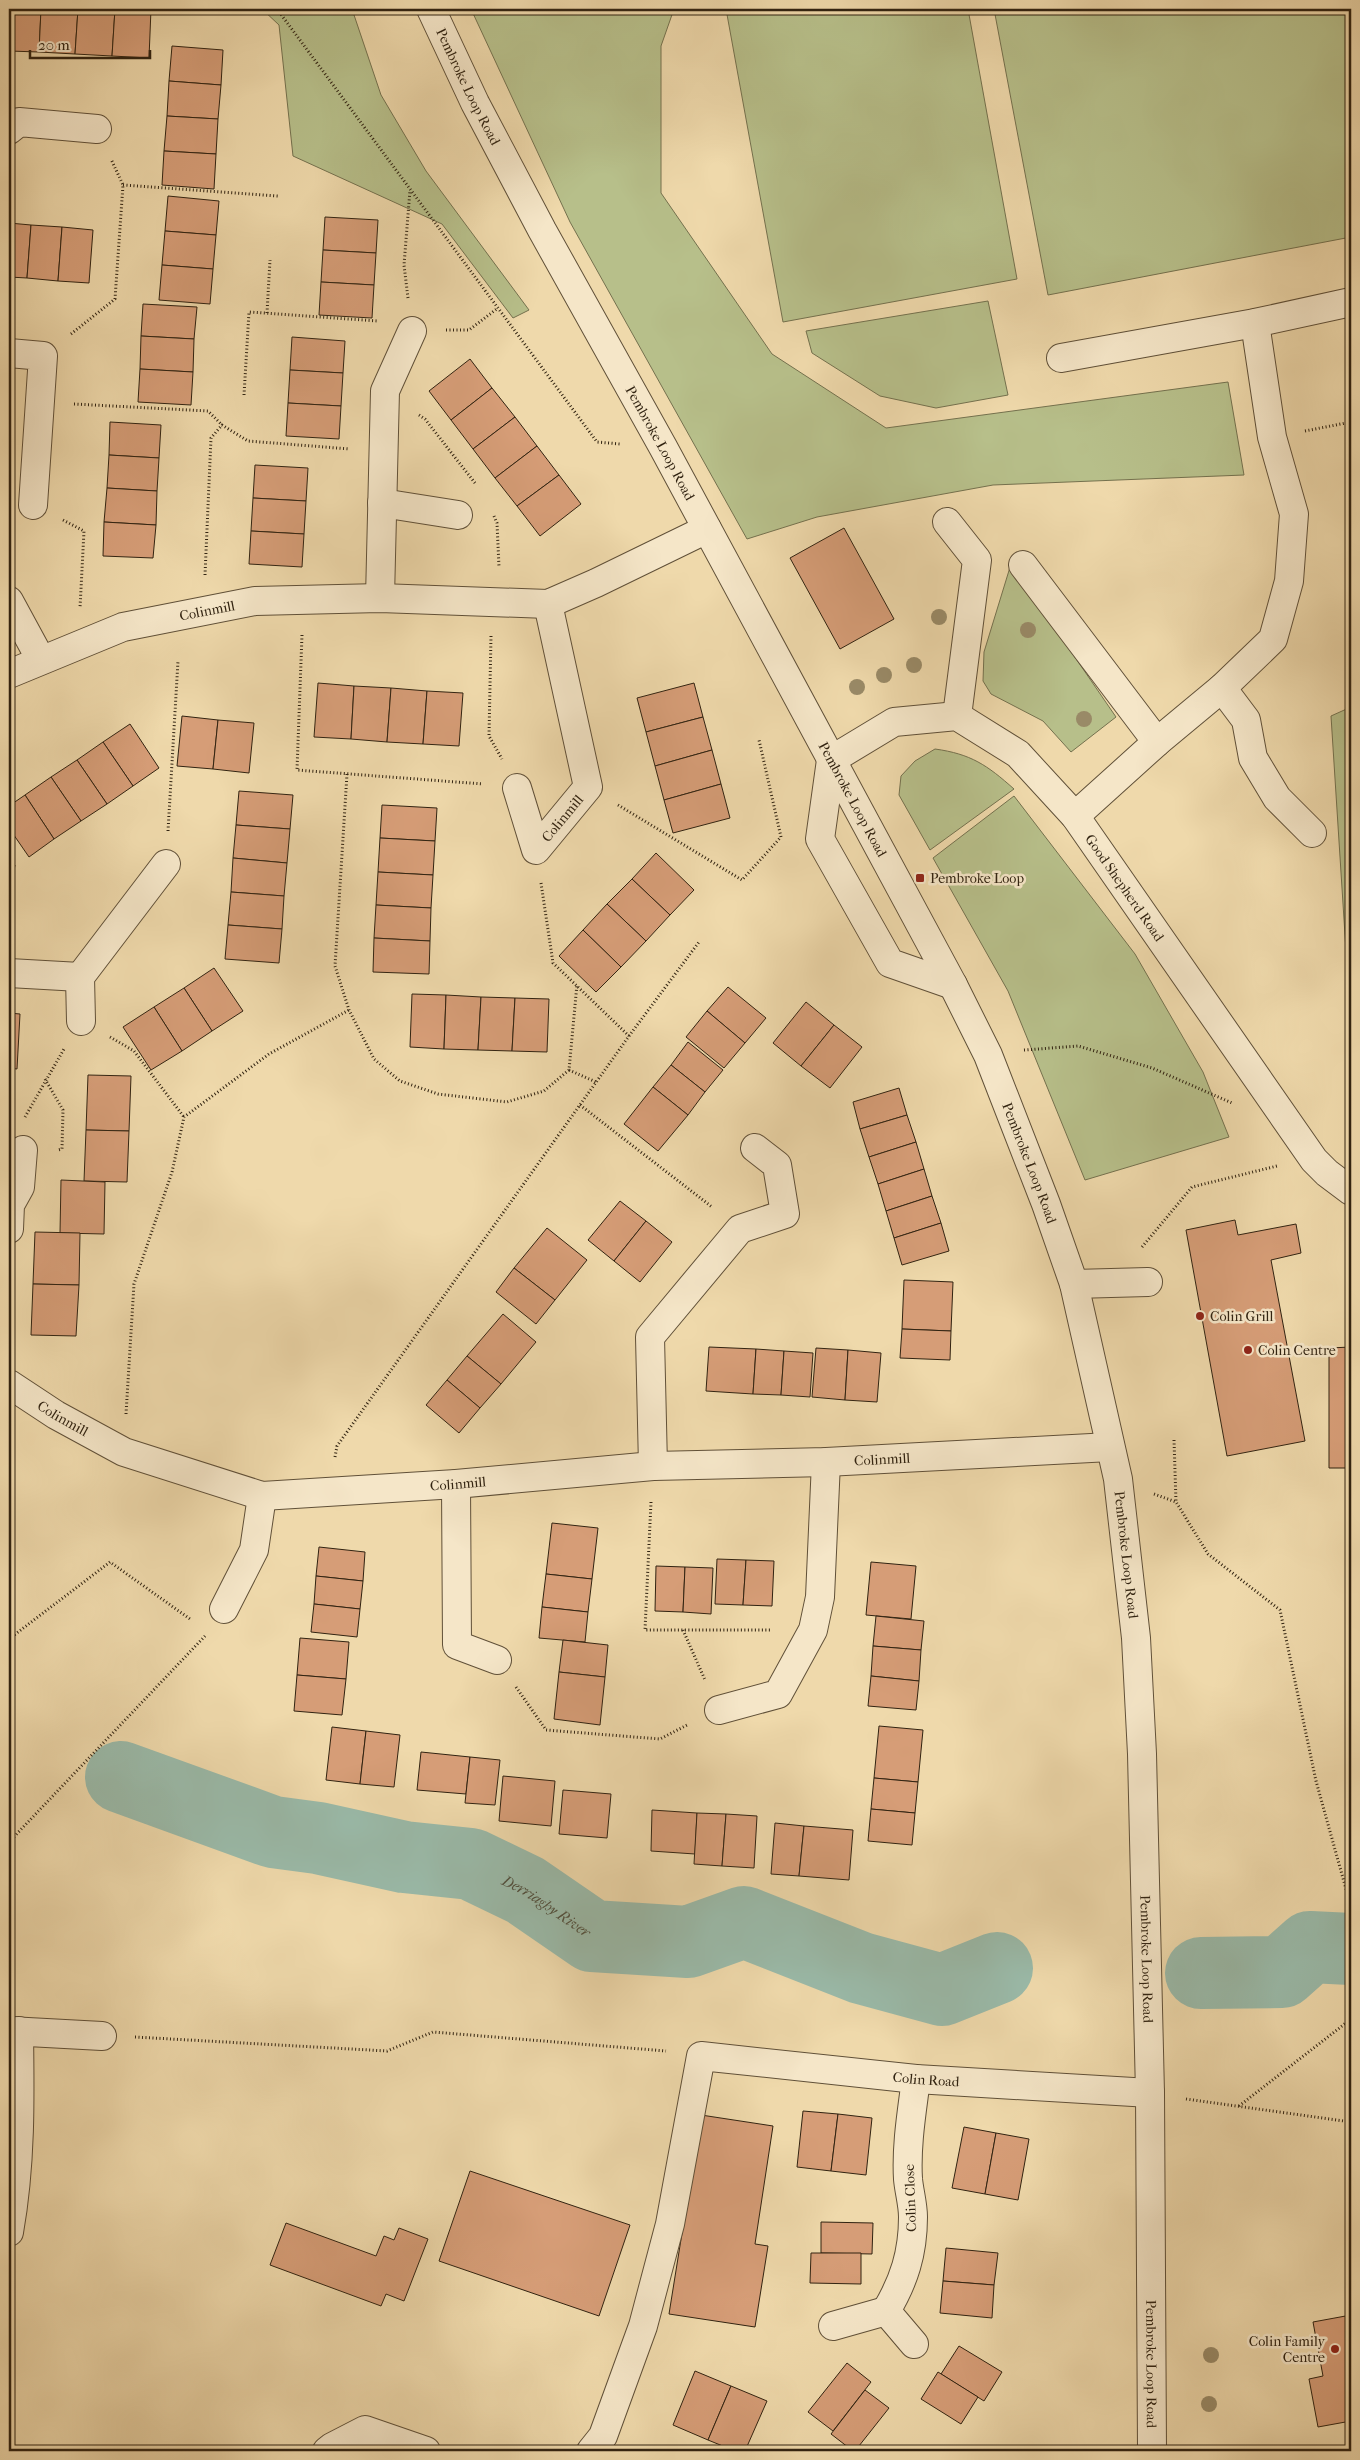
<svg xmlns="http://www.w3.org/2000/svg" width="1360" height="2460" viewBox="0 0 1360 2460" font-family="'IM FELL French Canon',serif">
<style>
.green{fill:#b7bf8a;stroke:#74714e}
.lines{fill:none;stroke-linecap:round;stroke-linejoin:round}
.river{stroke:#9abaa9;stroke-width:72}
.building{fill:#d69d77;stroke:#312311}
.minor-casing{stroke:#605038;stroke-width:30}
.path{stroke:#312311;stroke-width:3;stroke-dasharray:1 2.5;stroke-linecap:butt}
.minor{stroke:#f5e6c8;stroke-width:28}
.tree{fill:#998a67}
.poi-dot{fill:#8f2418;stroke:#f5e6c8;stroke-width:2}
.labels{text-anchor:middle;stroke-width:5;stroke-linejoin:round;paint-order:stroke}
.street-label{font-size:14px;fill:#312311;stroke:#f5e6c8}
.poi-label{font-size:14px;fill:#312311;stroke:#f5e6c8;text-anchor:start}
.water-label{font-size:15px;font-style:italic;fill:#50503f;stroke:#f5e6c8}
</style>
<rect width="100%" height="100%" fill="#efd9ab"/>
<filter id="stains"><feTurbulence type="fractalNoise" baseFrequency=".004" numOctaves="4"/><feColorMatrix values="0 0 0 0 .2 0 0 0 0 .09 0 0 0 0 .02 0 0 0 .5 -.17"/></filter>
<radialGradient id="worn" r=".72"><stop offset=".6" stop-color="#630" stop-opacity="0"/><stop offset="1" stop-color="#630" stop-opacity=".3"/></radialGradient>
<g class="green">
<path d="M262,9H352L381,95L426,171L529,310L513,318L442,224L293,156L279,25Z"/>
<path d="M471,9H674L661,46V193L772,354L886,428L1228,382L1244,475L993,485L817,517L747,539L570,222Z"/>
<path d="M726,9H968L1017,279L783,322Z"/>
<path d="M994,9H1351V237L1048,295Z"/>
<path d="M988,301L1008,395L936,408L880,396L812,353L806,331Z"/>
<path d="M1011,564L1116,717L1071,752L1043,721L991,694L983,681L984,652Z"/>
<path d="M1351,707V1029L1331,716Z"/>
<path d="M935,749C971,754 987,765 1014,789L930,850L899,795L901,776L915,761Z"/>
<path d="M1014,796L1135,954L1203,1072L1229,1137L1085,1180L1008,991L933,858Z"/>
</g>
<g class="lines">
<g class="river">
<path id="s1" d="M121,1777L273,1832L318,1838L404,1857L471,1864L525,1890L592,1936L688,1942L744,1922L861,1968L942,1990L997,1968"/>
<path d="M1201,1973L1282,1972L1310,1947L1351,1949"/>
</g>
</g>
<g class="building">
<path d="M9,9H41L39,52L9,51Z"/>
<path d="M41,9H78L75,54L39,52Z"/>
<path d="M78,9H115L112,56L75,54Z"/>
<path d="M115,9H151L149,58L112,56Z"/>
<path d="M172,46L223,50L221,85L169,81Z"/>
<path d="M169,81L221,85L218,119L167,116Z"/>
<path d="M167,116L218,119L216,154L164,151Z"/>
<path d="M164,151L216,154L214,189L162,185Z"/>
<path d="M168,196L219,201L216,235L165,231Z"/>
<path d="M325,217L378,220L376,253L323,250Z"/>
<path d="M9,223L31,225L27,278L9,277Z"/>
<path d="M31,225L62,227L58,281L27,278Z"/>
<path d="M62,227L93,230L89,283L58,281Z"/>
<path d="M165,231L216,235L213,269L162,265Z"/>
<path d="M323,250L376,253L374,285L321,282Z"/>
<path d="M162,265L213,269L210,304L159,300Z"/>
<path d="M321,282L374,285L372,318L319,315Z"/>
<path d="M143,304L197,307L194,339L141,336Z"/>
<path d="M141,336L194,339L193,372L140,369Z"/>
<path d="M292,337L345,341L343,373L290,370Z"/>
<path d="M470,359L492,388L451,420L429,391Z"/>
<path d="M140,369L193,372L191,405L138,402Z"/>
<path d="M290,370L343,373L341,406L288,403Z"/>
<path d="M492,388L515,417L473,449L451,420Z"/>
<path d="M288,403L341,406L339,439L286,436Z"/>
<path d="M515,417L537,446L495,478L473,449Z"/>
<path d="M110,422L161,425L159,458L109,455Z"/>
<path d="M537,446L559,475L517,506L495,478Z"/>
<path d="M109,455L159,458L157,491L107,488Z"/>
<path d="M255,465L308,468L306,501L253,498Z"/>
<path d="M559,475L581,504L540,536L517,506Z"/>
<path d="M107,488L157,491L156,525L104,522Z"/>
<path d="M253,498L306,501L304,534L251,531Z"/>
<path d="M104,522L156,525L153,558L103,556Z"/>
<path d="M844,528L894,619L840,649L790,558Z"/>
<path d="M251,531L304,534L302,567L249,564Z"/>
<path d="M318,683L354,686L351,739L314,737Z"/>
<path d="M694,683L703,717L646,732L637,698Z"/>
<path d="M354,686L391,688L387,742L351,739Z"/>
<path d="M391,688L427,691L423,744L387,742Z"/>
<path d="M427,691L463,693L459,746L423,744Z"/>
<path d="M182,716L218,720L213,769L177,766Z"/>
<path d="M703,717L712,750L655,766L646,732Z"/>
<path d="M218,720L254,723L249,773L213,769Z"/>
<path d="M130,724L159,768L133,786L103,742Z"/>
<path d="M103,742L133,786L107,804L77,760Z"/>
<path d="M712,750L721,784L664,800L655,766Z"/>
<path d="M77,760L107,804L81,821L51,777Z"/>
<path d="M51,777L81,821L54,839L25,795Z"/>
<path d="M721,784L730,818L673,833L664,800Z"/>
<path d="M239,791L293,795L290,829L236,825Z"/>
<path d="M25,795L54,839L29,857L9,828V806Z"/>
<path d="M382,805L437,808L435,841L380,838Z"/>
<path d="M236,825L290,829L287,863L233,858Z"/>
<path d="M380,838L435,841L433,875L378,872Z"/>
<path d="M656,853L694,890L670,915L632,879Z"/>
<path d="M233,858L287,863L284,896L231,892Z"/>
<path d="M9,864L15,865L10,893H9Z"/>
<path d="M378,872L433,875L431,908L376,905Z"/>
<path d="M632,879L670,915L646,941L607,904Z"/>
<path d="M231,892L284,896L282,929L228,925Z"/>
<path d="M607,904L646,941L621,967L583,930Z"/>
<path d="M376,905L431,908L430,941L374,938Z"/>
<path d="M228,925L282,929L279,963L225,959Z"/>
<path d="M583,930L621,967L596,992L559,956Z"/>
<path d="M374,938L430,941L429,974L373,972Z"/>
<path d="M214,968L243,1011L212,1031L184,988Z"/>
<path d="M728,987L766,1018L745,1043L707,1011Z"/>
<path d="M184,988L212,1031L182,1051L154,1007Z"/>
<path d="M412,994L446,995L444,1049L410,1047Z"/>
<path d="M446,995L481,997L478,1050L444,1049Z"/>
<path d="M481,997L515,998L512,1051L478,1050Z"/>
<path d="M515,998L549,999L547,1052L512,1051Z"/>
<path d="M806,1002L834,1025L801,1066L773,1043Z"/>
<path d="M154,1007L182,1051L151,1070L123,1027Z"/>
<path d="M707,1011L745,1043L724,1068L686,1037Z"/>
<path d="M9,1013L20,1014L17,1069L9,1068Z"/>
<path d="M834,1025L862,1047L830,1088L801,1066Z"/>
<path d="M688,1042L723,1070L705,1092L671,1065Z"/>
<path d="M671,1065L705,1092L688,1115L653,1087Z"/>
<path d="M88,1075L131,1076L129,1131L86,1130Z"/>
<path d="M653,1087L688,1115L658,1151L624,1124Z"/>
<path d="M899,1088L907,1115L860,1129L853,1102Z"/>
<path d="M907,1115L916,1142L869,1157L860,1129Z"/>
<path d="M86,1130L129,1131L127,1182L84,1181Z"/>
<path d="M916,1142L924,1169L878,1184L869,1157Z"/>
<path d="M924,1169L932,1196L886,1211L878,1184Z"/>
<path d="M61,1180L105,1182L104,1234L60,1233Z"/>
<path d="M932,1196L941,1223L894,1238L886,1211Z"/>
<path d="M620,1201L646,1221L614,1261L588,1240Z"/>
<path d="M1235,1220L1238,1235L1296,1224L1301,1253L1271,1260L1305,1441L1227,1456L1186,1230Z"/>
<path d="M646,1221L672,1242L640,1282L614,1261Z"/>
<path d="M941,1223L949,1251L902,1265L894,1238Z"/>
<path d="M547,1228L587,1260L555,1300L514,1268Z"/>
<path d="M35,1232L80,1233L79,1285L33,1284Z"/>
<path d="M514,1268L555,1300L536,1324L496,1292Z"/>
<path d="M904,1280L953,1282L951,1331L902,1329Z"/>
<path d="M33,1284L79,1285L76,1336L31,1335Z"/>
<path d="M503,1314L536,1342L501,1384L467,1356Z"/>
<path d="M902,1329L951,1331L950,1360L900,1358Z"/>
<path d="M709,1347L756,1349L753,1394L706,1391Z"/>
<path d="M1351,1347V1468H1329V1348Z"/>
<path d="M816,1348L848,1350L845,1400L812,1397Z"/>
<path d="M756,1349L784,1351L781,1395L753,1394Z"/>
<path d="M848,1350L881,1353L877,1402L845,1400Z"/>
<path d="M784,1351L813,1353L810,1397L781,1395Z"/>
<path d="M467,1356L501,1384L480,1408L447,1380Z"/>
<path d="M447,1380L480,1408L459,1433L426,1405Z"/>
<path d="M552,1523L598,1528L592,1579L546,1574Z"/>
<path d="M319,1547L365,1552L363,1581L316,1576Z"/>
<path d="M717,1559L746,1560L743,1605L715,1604Z"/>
<path d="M746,1560L774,1561L772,1606L743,1605Z"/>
<path d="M871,1562L916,1566L911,1619L866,1615Z"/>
<path d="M656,1566L685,1567L683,1612L655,1611Z"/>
<path d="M685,1567L713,1568L711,1614L683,1612Z"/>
<path d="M546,1574L592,1579L588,1612L542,1607Z"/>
<path d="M316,1576L363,1581L360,1609L314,1604Z"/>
<path d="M314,1604L360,1609L357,1637L311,1632Z"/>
<path d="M542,1607L588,1612L585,1642L539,1638Z"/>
<path d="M876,1616L924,1621L921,1650L873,1646Z"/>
<path d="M300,1638L349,1642L346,1679L297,1675Z"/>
<path d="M563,1640L608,1645L605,1677L559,1672Z"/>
<path d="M873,1646L921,1650L919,1681L871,1676Z"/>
<path d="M559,1672L605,1677L600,1725L554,1719Z"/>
<path d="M297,1675L346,1679L342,1715L294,1711Z"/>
<path d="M871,1676L919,1681L916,1710L868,1706Z"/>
<path d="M879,1726L923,1730L918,1782L874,1778Z"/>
<path d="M332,1727L366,1731L360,1784L326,1780Z"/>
<path d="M366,1731L400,1735L394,1787L360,1784Z"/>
<path d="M421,1752L470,1757L466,1794L417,1790Z"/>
<path d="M470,1757L500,1760L495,1805L465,1803Z"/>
<path d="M503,1776L555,1781L551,1826L499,1821Z"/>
<path d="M874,1778L918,1782L915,1813L871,1809Z"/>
<path d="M563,1790L611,1794L607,1838L559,1834Z"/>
<path d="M871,1809L915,1813L912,1845L868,1841Z"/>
<path d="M652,1810L697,1813L695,1854L651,1851Z"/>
<path d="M697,1813L726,1814L722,1866L694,1864Z"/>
<path d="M726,1814L757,1816L754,1868L722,1866Z"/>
<path d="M775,1823L804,1826L799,1876L771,1874Z"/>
<path d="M804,1826L853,1830L849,1880L799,1876Z"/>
<path d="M803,2111L838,2114L831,2171L797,2167Z"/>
<path d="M838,2114L872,2118L866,2175L831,2171Z"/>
<path d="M701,2115L773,2126L755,2244L768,2246L755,2327L669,2314Z"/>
<path d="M964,2127L996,2133L985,2194L952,2188Z"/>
<path d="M996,2133L1029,2139L1018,2200L985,2194Z"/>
<path d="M470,2171L630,2225L599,2316L439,2261Z"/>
<path d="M821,2222L873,2223L872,2254L821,2253Z"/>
<path d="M286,2223L376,2256L384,2236L394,2240L399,2228L428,2239L404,2301L386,2294L381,2306L270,2265Z"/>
<path d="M946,2248L998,2253L994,2285L943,2281Z"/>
<path d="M811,2253H861V2284L810,2283Z"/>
<path d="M943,2281L994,2285L992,2318L940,2313Z"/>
<path d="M1351,2315V2421L1318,2427L1309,2379L1323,2376L1313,2322Z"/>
<path d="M959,2346L1002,2372L984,2401L941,2374Z"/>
<path d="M847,2363L871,2382L833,2431L808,2412Z"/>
<path d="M695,2371L731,2386L708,2440L673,2425Z"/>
<path d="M938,2372L978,2397L961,2424L921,2399Z"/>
<path d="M731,2386L767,2401L745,2451H735L708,2440Z"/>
<path d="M865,2390L889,2408L855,2451H853L831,2434Z"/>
</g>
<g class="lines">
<defs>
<g id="minor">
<path id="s2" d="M431,9L475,103L542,230L663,447L953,985L988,1055L1046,1204L1074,1284L1118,1479L1136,1638L1142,1754L1150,2093L1152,2451"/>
<path d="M9,130L19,122L97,129"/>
<path d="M9,353L43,356L33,505"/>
<path d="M1061,358L1255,323L1351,302"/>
<path d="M382,503L458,515"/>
<path d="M947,522L977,560L957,716"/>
<path d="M1023,565L1157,742"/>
<path d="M380,598L385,391L412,331"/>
<path d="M9,601L41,660"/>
<path id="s3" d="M9,674L123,627L255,601L380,598L548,604L596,583L707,529"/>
<path d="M1222,688L1246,720L1253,758L1277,798L1312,833"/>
<path id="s4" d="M517,788L536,850L588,787L548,604"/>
<path d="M1075,816L1157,742L1222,688L1273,639L1289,581L1294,514L1272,437L1255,323"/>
<path d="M9,973L80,977"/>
<path id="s5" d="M953,985L890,963L820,839L831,760L894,722L957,716L1018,754L1075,816L1314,1160L1327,1173L1351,1191"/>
<path d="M81,1021L80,977L166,864"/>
<path d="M9,1229L10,1205L20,1187L23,1150"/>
<path d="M1074,1284L1148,1282"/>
<path id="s6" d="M9,1384L56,1415L124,1452L262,1496L456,1484L653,1466L826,1462L1110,1447"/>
<path d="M653,1466L650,1337L740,1229L785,1214L777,1165L755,1148"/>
<path d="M456,1484L457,1645L497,1660"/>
<path d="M224,1609L254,1550L262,1496"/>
<path d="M719,1710L778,1694L813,1630L820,1597L826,1462"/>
<path d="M9,2031L102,2036"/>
<path d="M9,2232C21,2165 20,2098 19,2031"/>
<path d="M833,2326L886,2311"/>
<path d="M914,2344L886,2311C904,2281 913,2253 913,2217C913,2204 909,2191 908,2179C906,2145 912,2111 916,2079"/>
<path d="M327,2451L332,2447L365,2430L426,2451"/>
<path id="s7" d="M591,2451L603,2436L643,2326L670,2224L701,2056L916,2079L1150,2093"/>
</g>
</defs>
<use href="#minor" class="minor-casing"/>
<g class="path">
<path d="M277,9L597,442L620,444"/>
<path d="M123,185L278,196"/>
<path d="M408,298L404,265L410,190"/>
<path d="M267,313L270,260"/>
<path d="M446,330H469L498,308"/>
<path d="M71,334L115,299L123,185L111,159"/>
<path d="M244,395L249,312L378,321"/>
<path d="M74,404L208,411L222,425"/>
<path d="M419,415L425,419L475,483"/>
<path d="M1305,431L1351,422"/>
<path d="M494,516L497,523L499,567"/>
<path d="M63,520L84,531L80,608"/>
<path d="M205,575L211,438L222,425L248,441L350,449"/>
<path d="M302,635L297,770L483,784"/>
<path d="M491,636L489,736L502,759"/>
<path d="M347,774L335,966L349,1010L374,1059L400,1081L438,1094L507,1102L544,1091L569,1070L577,984"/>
<path d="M618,805L742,880L781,837L759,740"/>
<path d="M168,831L178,661"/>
<path d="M541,883L553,963L629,1036"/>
<path d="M110,1037L134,1051L184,1117"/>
<path d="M1024,1050L1078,1046L1152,1068L1232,1103"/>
<path d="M569,1070L596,1082"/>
<path d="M45,1079L63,1110L62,1149L58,1150"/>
<path d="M580,1105L712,1207"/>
<path d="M25,1117L64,1049"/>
<path d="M1142,1247L1192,1187L1277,1166"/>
<path d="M126,1414L134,1284L172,1172L184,1117L269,1054L349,1010"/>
<path d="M1174,1440L1176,1502"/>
<path d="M335,1457L337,1446L629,1036L699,942"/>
<path d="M1154,1494L1176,1502L1208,1554L1280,1610L1316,1781L1351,1907"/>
<path d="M651,1502L645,1630H772"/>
<path d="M683,1630L705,1680"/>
<path d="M9,1639L110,1562L190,1619"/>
<path d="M516,1687L546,1730L660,1739L689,1724"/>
<path d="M9,1842L205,1636"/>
<path d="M135,2037L387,2051L433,2032L666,2051"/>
<path d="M1186,2099L1351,2122"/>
<path d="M1239,2106L1351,2019"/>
</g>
<use href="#minor" class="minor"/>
</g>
<g class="tree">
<circle cx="939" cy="617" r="8"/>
<circle cx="1028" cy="630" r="8"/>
<circle cx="914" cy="665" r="8"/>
<circle cx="884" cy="675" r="8"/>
<circle cx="857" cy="687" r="8"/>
<circle cx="1084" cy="719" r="8"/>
<circle cx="1211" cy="2355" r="8"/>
<circle cx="1209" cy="2404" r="8"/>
</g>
<g class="poi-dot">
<rect x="915" y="873" width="10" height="10" rx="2.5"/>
<circle cx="1200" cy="1316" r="5"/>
<circle cx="1248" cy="1350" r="5"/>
<circle cx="1335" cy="2349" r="5"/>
</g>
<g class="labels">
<g class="street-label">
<text dy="5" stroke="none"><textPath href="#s2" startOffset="86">Pembroke Loop Road</textPath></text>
<text dy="5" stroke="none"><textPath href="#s2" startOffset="491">Pembroke Loop Road</textPath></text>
<text dy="5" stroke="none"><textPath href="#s3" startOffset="209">Colinmill</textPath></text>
<text dy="5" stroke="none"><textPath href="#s2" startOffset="896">Pembroke Loop Road</textPath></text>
<text dy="5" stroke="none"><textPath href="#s4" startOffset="106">Colinmill</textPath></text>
<text dy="5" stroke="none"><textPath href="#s5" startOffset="669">Good Shepherd Road</textPath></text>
<text dy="5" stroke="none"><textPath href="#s2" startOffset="1301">Pembroke Loop Road</textPath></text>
<text dy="5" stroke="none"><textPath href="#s6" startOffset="64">Colinmill</textPath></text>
<text dy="5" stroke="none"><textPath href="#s6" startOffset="900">Colinmill</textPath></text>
<text dy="5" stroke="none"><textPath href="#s6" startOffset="475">Colinmill</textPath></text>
<text dy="5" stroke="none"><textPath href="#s2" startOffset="1706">Pembroke Loop Road</textPath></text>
<text dy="5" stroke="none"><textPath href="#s2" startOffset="2111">Pembroke Loop Road</textPath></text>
<text dy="5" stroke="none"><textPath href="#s7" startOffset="639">Colin Road</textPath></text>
<text transform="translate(910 2198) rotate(-92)" y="5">Colin Close</text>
<text dy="5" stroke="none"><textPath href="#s2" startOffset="2516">Pembroke Loop Road</textPath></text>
</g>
<g class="poi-label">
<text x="930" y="883">Pembroke Loop</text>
<text x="1210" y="1321">Colin Grill</text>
<text x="1258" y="1355">Colin Centre</text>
<text x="1325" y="2346" text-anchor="end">Colin Family<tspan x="1325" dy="16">Centre</tspan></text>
</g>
<g class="water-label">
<text dy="5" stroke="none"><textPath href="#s1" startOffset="449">Derriaghy River</textPath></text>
</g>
</g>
<rect width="1360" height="2460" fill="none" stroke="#efd9ab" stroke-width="30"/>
<rect x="10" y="10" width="1340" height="2440" fill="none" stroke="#312311" stroke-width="2.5"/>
<rect x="15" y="15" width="1330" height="2430" fill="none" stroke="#312311"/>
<path d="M30 50v8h120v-8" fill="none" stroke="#312311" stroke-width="2.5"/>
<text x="38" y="50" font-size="15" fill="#312311" stroke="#f5e6c8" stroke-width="4" paint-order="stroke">20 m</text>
<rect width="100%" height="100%" filter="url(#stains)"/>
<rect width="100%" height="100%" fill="url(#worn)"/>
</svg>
